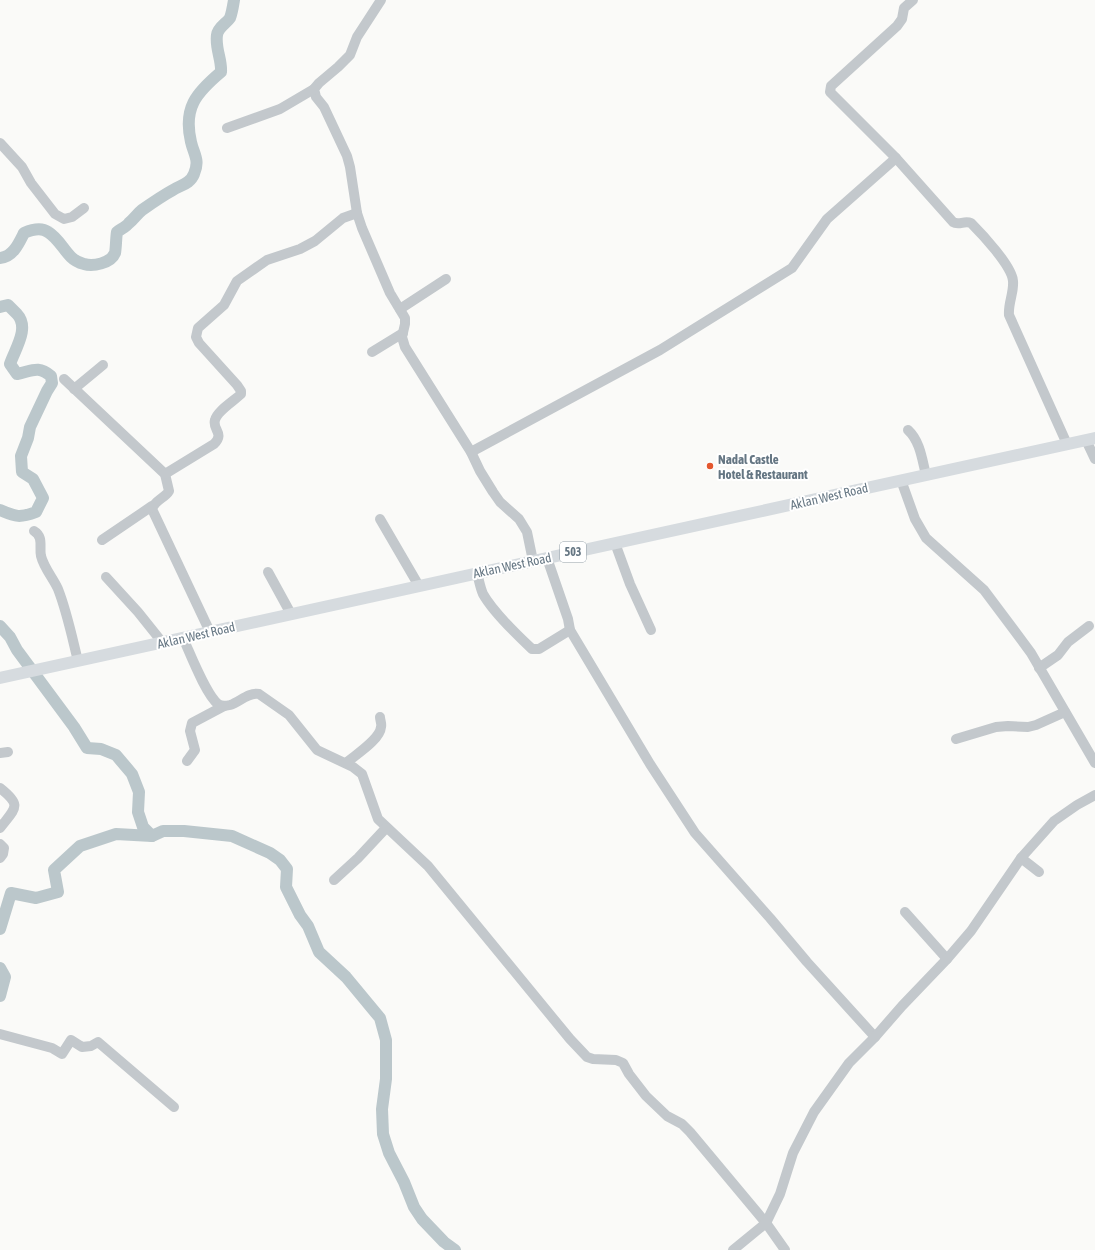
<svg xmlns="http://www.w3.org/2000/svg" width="1095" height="1250" viewBox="0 0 1095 1250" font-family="'Asap Condensed',sans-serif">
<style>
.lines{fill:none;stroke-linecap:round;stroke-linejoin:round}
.river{stroke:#bbc7cb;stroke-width:12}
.minor{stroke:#c3c8cc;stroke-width:10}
.major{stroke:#d6dbdf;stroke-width:12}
.poi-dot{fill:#e4572e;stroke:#fff;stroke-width:1.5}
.labels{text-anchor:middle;stroke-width:4;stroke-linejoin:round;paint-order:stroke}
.shield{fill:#fff;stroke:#939fa8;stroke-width:1}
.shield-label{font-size:12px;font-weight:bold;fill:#657683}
.poi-label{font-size:13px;font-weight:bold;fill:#657683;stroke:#fff;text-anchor:start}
.street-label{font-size:13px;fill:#657683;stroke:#fff}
</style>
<rect width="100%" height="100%" fill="#fafaf8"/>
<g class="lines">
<g class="river">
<path d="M0,258C13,257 19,243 24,233C31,230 41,227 48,232C58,238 63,249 71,257C74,260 80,263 84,264C93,267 111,263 115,253C116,249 116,237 117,232C121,229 126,227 129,223C134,219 137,214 142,210C152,203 162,196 173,190C181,185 190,184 194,174C200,160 194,155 191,142C183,108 196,93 221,72C222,60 215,48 217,35C218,27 226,24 230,18C232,13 233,6 234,0"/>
<path d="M0,307L8,305C11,308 14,311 17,314C30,328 15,349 10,364L17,374C32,371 38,365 51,376L52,383L47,391L30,427L28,438L21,456L22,472L33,479L43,498L36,512C20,518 16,517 0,510"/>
<path d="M0,626L10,637L17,650L74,727L87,748L101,749L116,755L132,774L139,792L138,812L143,827L152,836"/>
<path d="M0,929L11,893L36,898L58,892L54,870L80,846L116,834L152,836L163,831H184L232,836L270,853L280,860L287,869L286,887L300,915L308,926L319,952L346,977L380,1018L386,1040V1079L382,1109L383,1134L389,1153L404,1182L414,1207L422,1219L444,1242L455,1250"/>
<path d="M0,968L5,977L0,996"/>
</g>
<g class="minor">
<path d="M381,0L357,37L350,55L338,67L319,83L314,89L316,97L324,107L347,156L350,167L357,213L362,228L390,293L405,318V324L402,337L405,347L471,452L480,471L493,492L500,502L519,519L527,532L533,561"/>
<path d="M913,0L904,8L902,19L897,26L831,86L830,92L896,158L953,222C959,226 964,220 971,223C982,234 1012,266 1013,281C1014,293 1008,303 1009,315L1067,444"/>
<path d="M227,128L280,109L314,89"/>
<path d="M0,143L22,167L31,183L55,214L64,219L72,217L84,208"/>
<path d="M400,309L446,279"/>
<path d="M372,352L403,333"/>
<path d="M64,379L165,474L169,491C165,498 155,500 152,509L210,632"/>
<path d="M74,389L103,365"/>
<path d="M908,430C920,441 922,459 926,475"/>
<path d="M1086,440L1095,459"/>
<path d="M471,452L660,350L792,268L827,219L896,158"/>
<path d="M165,474L214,444C225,433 212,430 215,420C217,411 234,401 241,394V391L237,385L199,343L196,337L198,328L224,305L237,281L267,260L300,249L315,241L343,218L357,213"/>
<path d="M901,480L915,519L926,538L984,590L1014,630L1031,653L1095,763"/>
<path d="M380,519L419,586"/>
<path d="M34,531C44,537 39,547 41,556C44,568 53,578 58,589C67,612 72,637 78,661"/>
<path d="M102,540L152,506"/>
<path d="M615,543L630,584L651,630"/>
<path d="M547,558L568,619L570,630L650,764L695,833L770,918L807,962L875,1037"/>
<path d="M268,572L291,614"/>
<path d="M477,573C479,580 480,587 483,594C493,612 516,634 532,649H539L570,630"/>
<path d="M106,577L138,612L162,642"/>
<path d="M183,638C190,653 206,695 218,704C222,707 226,706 230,705C240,702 248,692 259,694L289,715L317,750L353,767L362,774L378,819L428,866L570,1039L587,1057L593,1059L616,1060L623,1063L629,1074L646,1096L667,1116L682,1124L690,1132L766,1223L785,1250"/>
<path d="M1039,668L1058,655L1068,642L1089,626"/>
<path d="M956,739L996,727L1008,726L1028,727L1036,725L1065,712"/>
<path d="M0,753L8,752"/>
<path d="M187,761L195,750L190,731L192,723L224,706"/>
<path d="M346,763C355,755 380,740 381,727C382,724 380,720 380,717"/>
<path d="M0,788C23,806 15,808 0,828"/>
<path d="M0,844L4,848L3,854L0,858"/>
<path d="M1021,858L1039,872"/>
<path d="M334,880L358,858L386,828"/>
<path d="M905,912L947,959"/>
<path d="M0,1034L52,1048L62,1054L71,1040L82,1047L91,1046L98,1042L174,1107"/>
<path d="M733,1250L766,1223L780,1194L793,1153L814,1112L849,1063L875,1037L902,1006L947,959L971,931L1021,858L1054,821L1077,805L1095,795"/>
</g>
<path class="major" d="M0,678L1095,438"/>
</g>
<circle class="poi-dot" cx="710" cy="466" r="4"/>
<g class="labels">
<rect class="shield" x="560" y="542" width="26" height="20" rx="3"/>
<g class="shield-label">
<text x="573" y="556">503</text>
</g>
<g class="poi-label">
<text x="718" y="464">Nadal Castle<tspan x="718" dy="15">Hotel &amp; Restaurant</tspan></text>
</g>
<g class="street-label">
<text transform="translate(829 496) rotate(-13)" y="5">Aklan West Road</text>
<text transform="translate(512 565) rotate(-12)" y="5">Aklan West Road</text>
<text transform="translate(196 635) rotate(-13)" y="5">Aklan West Road</text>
</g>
</g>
</svg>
